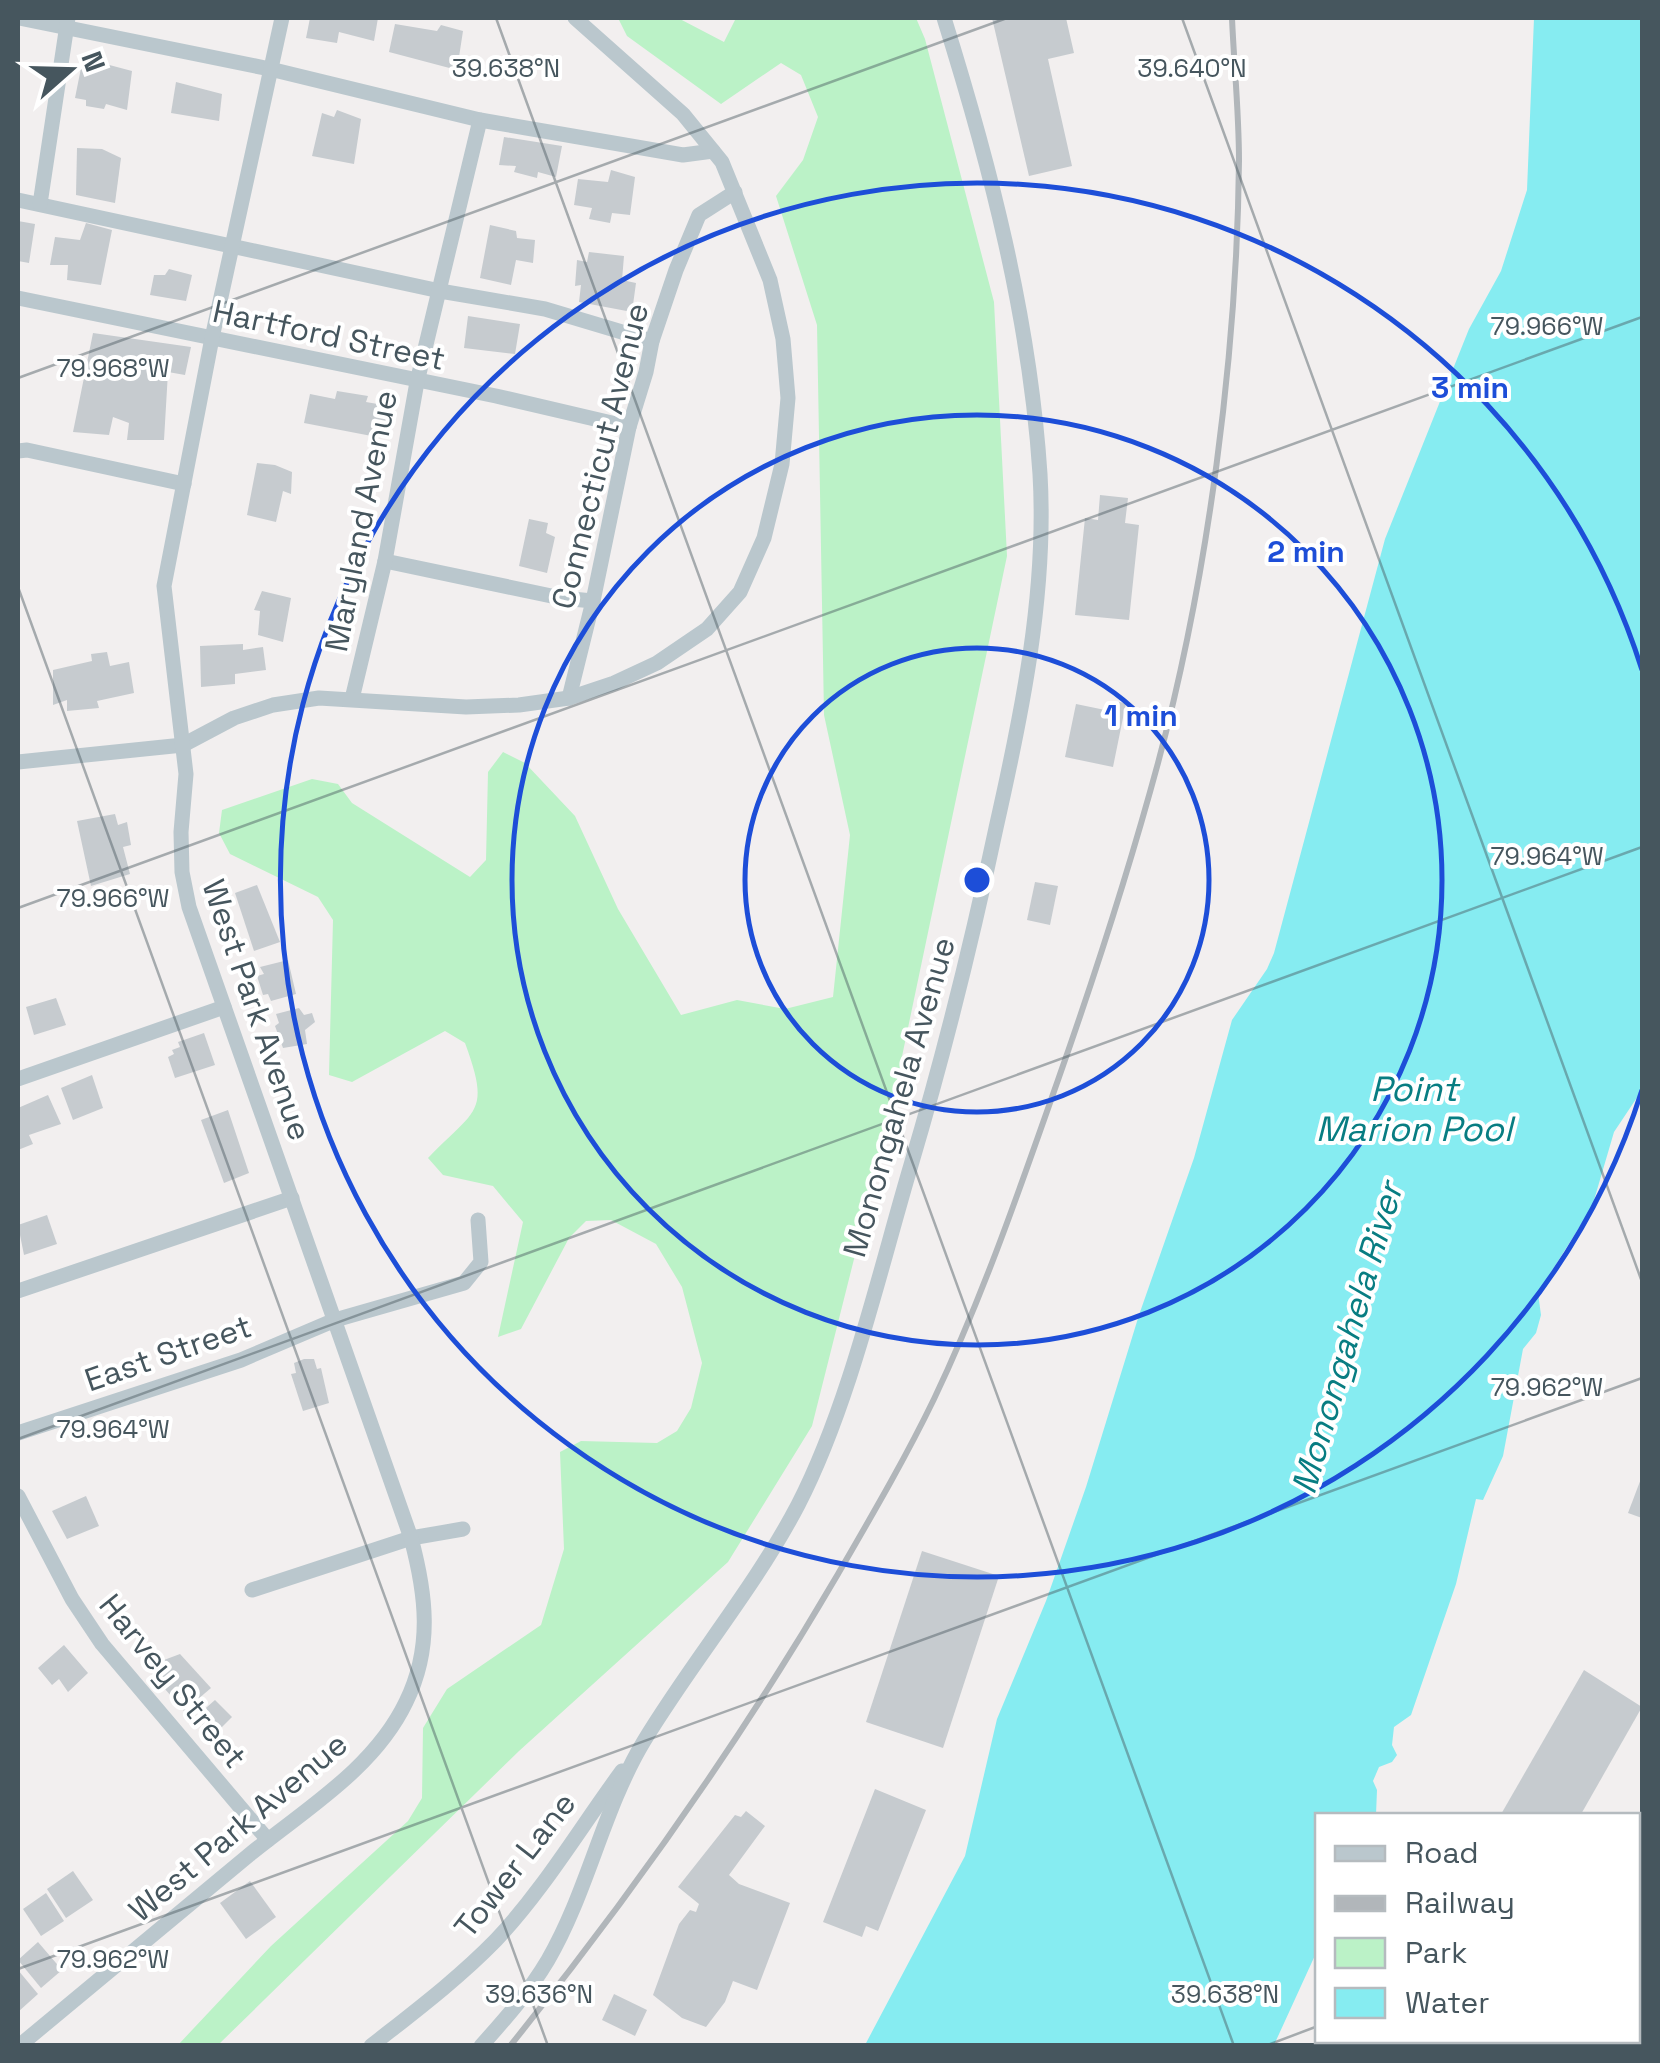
<svg xmlns="http://www.w3.org/2000/svg" width="1660" height="2063" viewBox="0 0 1660 2063" font-family="'Space Grotesk',sans-serif">
<style>
.green{fill:#bbf2c7}
.water{fill:#86ecf1}
.building{fill:#c6cbcf}
.lines{fill:none;stroke-linecap:round;stroke-linejoin:round}
.minor{stroke:#bac7cd;stroke-width:15}
.rail{stroke:#b1b6ba;stroke-width:6}
.ticks{fill:none;stroke:#46565e;stroke-width:2.5;stroke-opacity:0.45}
.ring{fill:none;stroke:#1d4ed8;stroke-width:5}
.labels{text-anchor:middle;stroke-width:8;stroke-linejoin:round;paint-order:stroke}
.street-label{font-size:32px;fill:#46565e;stroke:#fff}
.water-label{font-size:35px;font-style:italic;fill:#087d82;stroke:#fff}
.ticks-label{font-size:25px;text-anchor:middle;fill:#46565e;stroke:#fff;stroke-width:8;stroke-linejoin:round;paint-order:stroke}
.centre{fill:#1d4ed8;stroke:#fff;stroke-width:5}
.ring-label{font-size:30px;text-anchor:middle;font-weight:bold;fill:#1d4ed8;stroke:#fff;stroke-width:8;stroke-linejoin:round;paint-order:stroke}
</style>
<rect width="100%" height="100%" fill="#f2efef"/>
<path class="green" d="M618,18H678L724,42L736,18H916L925,39L994,302L1007,556L887,1128L812,1426L728,1562L519,1751L218,2045H178L271,1946L408,1821L422,1798L423,1728L447,1689L541,1625L564,1549L560,1452L581,1441L657,1443L677,1431L691,1408L702,1363L682,1287L656,1244L611,1220L586,1221L569,1238L521,1329L498,1337L523,1222L493,1186L443,1175L428,1158C476,1108 491,1114 465,1043L445,1031L352,1082L329,1075L333,920L318,897L230,854L219,833L222,810L312,779L338,784L352,803L470,877L486,860L488,772L503,752L525,763L575,816L618,909L681,1015L737,1000L785,1009L833,997L850,835L824,715L817,325L776,196L803,160L818,117L801,75L781,63L721,104L627,36Z"/>
<path class="water" d="M1534,18H1642V1090L1614,1132L1592,1207L1538,1293L1541,1315L1536,1333L1523,1349L1503,1456L1483,1500L1476,1499L1456,1584L1411,1715L1394,1727L1392,1745L1397,1755L1392,1762L1379,1767L1373,1781L1377,1790L1376,1815L1318,1816L1317,1951L1274,2045H865L965,1856L997,1719L1046,1601L1086,1487L1139,1315L1194,1158L1232,1020L1267,969L1274,953L1385,539L1469,329L1501,271L1527,190Z"/>
<g class="building">
<path d="M310,18H378L374,41L339,32L337,43L306,38Z"/>
<path d="M992,18H1066L1074,53L1048,59L1072,166L1029,176Z"/>
<path d="M395,24L437,31L441,25L463,31L457,70L389,52Z"/>
<path d="M83,58L132,71L127,110L106,104L104,109L86,106V100L75,98Z"/>
<path d="M176,82L222,94L219,121L171,113Z"/>
<path d="M337,110L361,119L354,164L312,156L322,113L334,117Z"/>
<path d="M504,137L562,146L556,177L538,172L537,178L514,172L516,166L499,165Z"/>
<path d="M77,148L102,149L121,158L115,203L76,195Z"/>
<path d="M611,170L635,177L630,215L612,213L610,223L589,219L592,208L574,205L578,179L608,182Z"/>
<path d="M18,221L35,224L29,263L18,261Z"/>
<path d="M86,223L112,230L101,285L67,280L68,265H50L55,237L80,240Z"/>
<path d="M490,225L516,231L517,238L535,240L533,263L516,260L511,285L480,278Z"/>
<path d="M589,252L624,256L622,280L636,283L632,312L579,302L581,285L575,286L577,260L587,262Z"/>
<path d="M169,269L192,275L186,301L150,295L154,275H165Z"/>
<path d="M468,316L520,324L515,354L464,348Z"/>
<path d="M93,333L191,347L185,375L168,372L164,440H127L129,423L113,417L109,435L73,432Z"/>
<path d="M337,391L368,396L366,402L389,406L382,438L304,423L310,394L335,399Z"/>
<path d="M257,463L275,465L292,472L291,494L283,491L276,522L247,515Z"/>
<path d="M1100,495L1128,498L1125,523L1139,525L1129,620L1075,615L1085,518L1098,520Z"/>
<path d="M529,519L548,523L546,533L555,537L547,573L519,566Z"/>
<path d="M262,591L291,598L283,642L258,635L260,611L254,610Z"/>
<path d="M243,644V650L263,647L266,670L235,674V684L201,687L200,646Z"/>
<path d="M107,652L110,666L129,662L134,693L97,701L99,708L67,711V700L53,705V670L92,661L91,654Z"/>
<path d="M1112,701L1126,703L1113,767L1065,757L1076,704L1110,711Z"/>
<path d="M115,814L118,825L127,822L131,845L123,847L130,874L91,886L77,821Z"/>
<path d="M1035,882L1058,886L1050,925L1027,920Z"/>
<path d="M257,885L280,942L254,951L235,893Z"/>
<path d="M288,960L296,994L271,1001L268,994L263,995L257,976L264,974L260,967Z"/>
<path d="M56,998L66,1025L34,1035L26,1007Z"/>
<path d="M299,1008L304,1015L312,1013L315,1022L305,1030L307,1044L283,1048L275,1026L279,1023L276,1014Z"/>
<path d="M204,1033L215,1065L175,1078L168,1057L174,1054L172,1050L180,1047L178,1042Z"/>
<path d="M92,1075L103,1108L73,1120L61,1088Z"/>
<path d="M48,1095L61,1124L29,1135L33,1144L18,1150V1108Z"/>
<path d="M228,1110L249,1173L224,1183L201,1120Z"/>
<path d="M47,1215L57,1244L24,1255L18,1225Z"/>
<path d="M304,1359H314L317,1369L321,1368L329,1403L303,1411L291,1374L296,1373L294,1363Z"/>
<path d="M1642,1476V1518L1628,1513Z"/>
<path d="M86,1496L99,1526L67,1539L52,1511Z"/>
<path d="M922,1551L999,1576L943,1748L866,1722Z"/>
<path d="M64,1645L88,1673L68,1692L59,1679L52,1685L38,1668Z"/>
<path d="M180,1654L211,1688L184,1711L152,1674L164,1660Z"/>
<path d="M1584,1670L1642,1707L1580,1816H1500Z"/>
<path d="M215,1700L232,1717L216,1733L210,1727L207,1731L199,1721L202,1718L199,1714Z"/>
<path d="M875,1789L926,1810L878,1931L866,1926L862,1937L823,1922Z"/>
<path d="M746,1811L765,1826L729,1875L739,1884L790,1903L757,1990L733,1981L725,2002L706,2027L682,2018L653,1995L679,1924L690,1910L696,1912L699,1904L678,1887L735,1815L741,1817Z"/>
<path d="M73,1871L93,1900L66,1918L47,1889Z"/>
<path d="M250,1881L276,1917L246,1939L220,1903Z"/>
<path d="M46,1893L64,1921L41,1936L23,1909Z"/>
<path d="M38,1942L62,1970L41,1988L18,1960Z"/>
<path d="M18,1970L38,1994L18,2012Z"/>
<path d="M614,1994L647,2010L635,2036L602,2020Z"/>
<path d="M1525,2040H1587L1584,2046H1522Z"/>
</g>
<g class="lines">
<g class="minor">
<path d="M19,18L270,69L480,120L683,155L713,151"/>
<path d="M18,200L440,291L545,309L652,341"/>
<path d="M40,204L68,18"/>
<path d="M18,298L496,396L629,427"/>
<path d="M18,451L27,450L184,484"/>
<path d="M385,561L561,598L593,601"/>
<path d="M569,698L593,601L629,427L646,372L652,341L676,270L699,215L735,192"/>
<path d="M352,699L385,561L417,382L480,120"/>
<path d="M18,762L183,745L234,718L273,705L319,698L466,707L519,705L569,698L614,683L657,663L707,629L740,592L764,538L782,464L788,398L783,339L770,280L722,162L683,114L575,18"/>
<path d="M18,1079L224,1007"/>
<path d="M18,1291L292,1198"/>
<path d="M18,1433L241,1360L335,1320L464,1283L481,1262L478,1220"/>
<path d="M18,1496L72,1599L102,1644L268,1840"/>
<path d="M252,1590L411,1538L463,1529"/>
<path d="M1638,1939L1642,1941"/>
<path d="M19,2046C95,1982 172,1919 249,1855C304,1810 374,1769 406,1702C433,1647 426,1594 411,1538L189,907L182,872L181,832L186,774L164,586L212,338L282,18"/>
<path d="M371,2046C414,2012 458,1979 496,1940C544,1889 580,1828 622,1771"/>
<path d="M481,2046C506,2018 529,1992 548,1960C588,1891 603,1809 644,1741C693,1660 754,1589 798,1505C849,1406 879,1273 911,1165C944,1054 972,941 996,828C1022,713 1047,592 1040,474C1030,319 990,165 944,18"/>
</g>
<path class="rail" d="M510,2046C631,1896 741,1740 838,1574C871,1517 905,1459 934,1399C983,1296 1020,1188 1058,1080C1095,975 1129,870 1158,763C1208,576 1237,355 1239,161C1239,113 1234,65 1232,18"/>
</g>
<path class="ticks" d="M496,18L1234,2046M1182,18L1642,1282M18,378L1007,18M18,587L548,2046M18,908L1642,317M18,1439L1642,847M1638,1910L1642,1908M18,1969L1642,1378M1265,2046L1318,2026"/>
<g class="ring">
<circle cx="977" cy="880" r="232"/>
<circle cx="977" cy="880" r="465"/>
<path d="M1642 1090A697 697 0 1 1 1642 670"/>
</g>
<g class="labels">
<g class="street-label">
<text transform="translate(329 335) rotate(12)" y="11">Hartford Street</text>
<text transform="translate(600 456) rotate(-76)" y="11">Connecticut Avenue</text>
<text transform="translate(361 521) rotate(-79)" y="11">Maryland Avenue</text>
<text transform="translate(257 1010) rotate(71)" y="11">West Park Avenue</text>
<text transform="translate(899 1097) rotate(-74)" y="11">Monongahela Avenue</text>
<text transform="translate(168 1353) rotate(-19)" y="11">East Street</text>
<text transform="translate(173 1681) rotate(51)" y="11">Harvey Street</text>
<text transform="translate(238 1827) rotate(-40)" y="11">West Park Avenue</text>
<text transform="translate(515 1865) rotate(-52)" y="11">Tower Lane</text>
</g>
<g class="water-label">
<text x="1414" y="1101">Point<tspan x="1414" dy="40">Marion Pool</tspan></text>
<text transform="translate(1347 1338) rotate(-74)" y="12">Monongahela River</text>
</g>
</g>
<g class="ticks-label">
<text x="506" y="77">39.638°N</text>
<text x="1192" y="77">39.640°N</text>
<text x="1547" y="335">79.966°W</text>
<text x="113" y="377">79.968°W</text>
<text x="1547" y="865">79.964°W</text>
<text x="113" y="907">79.966°W</text>
<text x="1547" y="1396">79.962°W</text>
<text x="113" y="1438">79.964°W</text>
<text x="113" y="1968">79.962°W</text>
<text x="539" y="2003">39.636°N</text>
<text x="1225" y="2003">39.638°N</text>
</g>
<circle cx="977" cy="880" r="15" class="centre"/>
<g class="ring-label">
<text x="1470" y="398">3 min</text>
<text x="1306" y="562">2 min</text>
<text x="1141" y="726">1 min</text>
</g>
<rect width="1660" height="2063" fill="none" stroke="#46565e" stroke-width="40"/>
<rect x="1315" y="1813" width="325" height="230" fill="#ffffff" stroke="#b5bbbf" stroke-width="2.5"/>
<rect x="1335" y="1846" width="50" height="15" fill="#bac7cd" stroke="#b5bbbf" stroke-width="2.5"/>
<text x="1405" y="1863" font-size="30" fill="#46565e">Road</text>
<rect x="1335" y="1896" width="50" height="15" fill="#b1b6ba" stroke="#b5bbbf" stroke-width="2.5"/>
<text x="1405" y="1913" font-size="30" fill="#46565e">Railway</text>
<rect x="1335" y="1938" width="50" height="30" fill="#bbf2c7" stroke="#b5bbbf" stroke-width="2.5"/>
<text x="1405" y="1963" font-size="30" fill="#46565e">Park</text>
<rect x="1335" y="1988" width="50" height="30" fill="#86ecf1" stroke="#b5bbbf" stroke-width="2.5"/>
<text x="1405" y="2013" font-size="30" fill="#46565e">Water</text>
<g transform="translate(70 70) rotate(70)" stroke="#ffffff" stroke-width="8" paint-order="stroke">
<path d="M0-8L18 38L0 25L-18 38Z" fill="#46565e"/>
<text y="-15" font-size="28" font-weight="bold" text-anchor="middle" fill="#46565e">N</text>
</g>
</svg>
